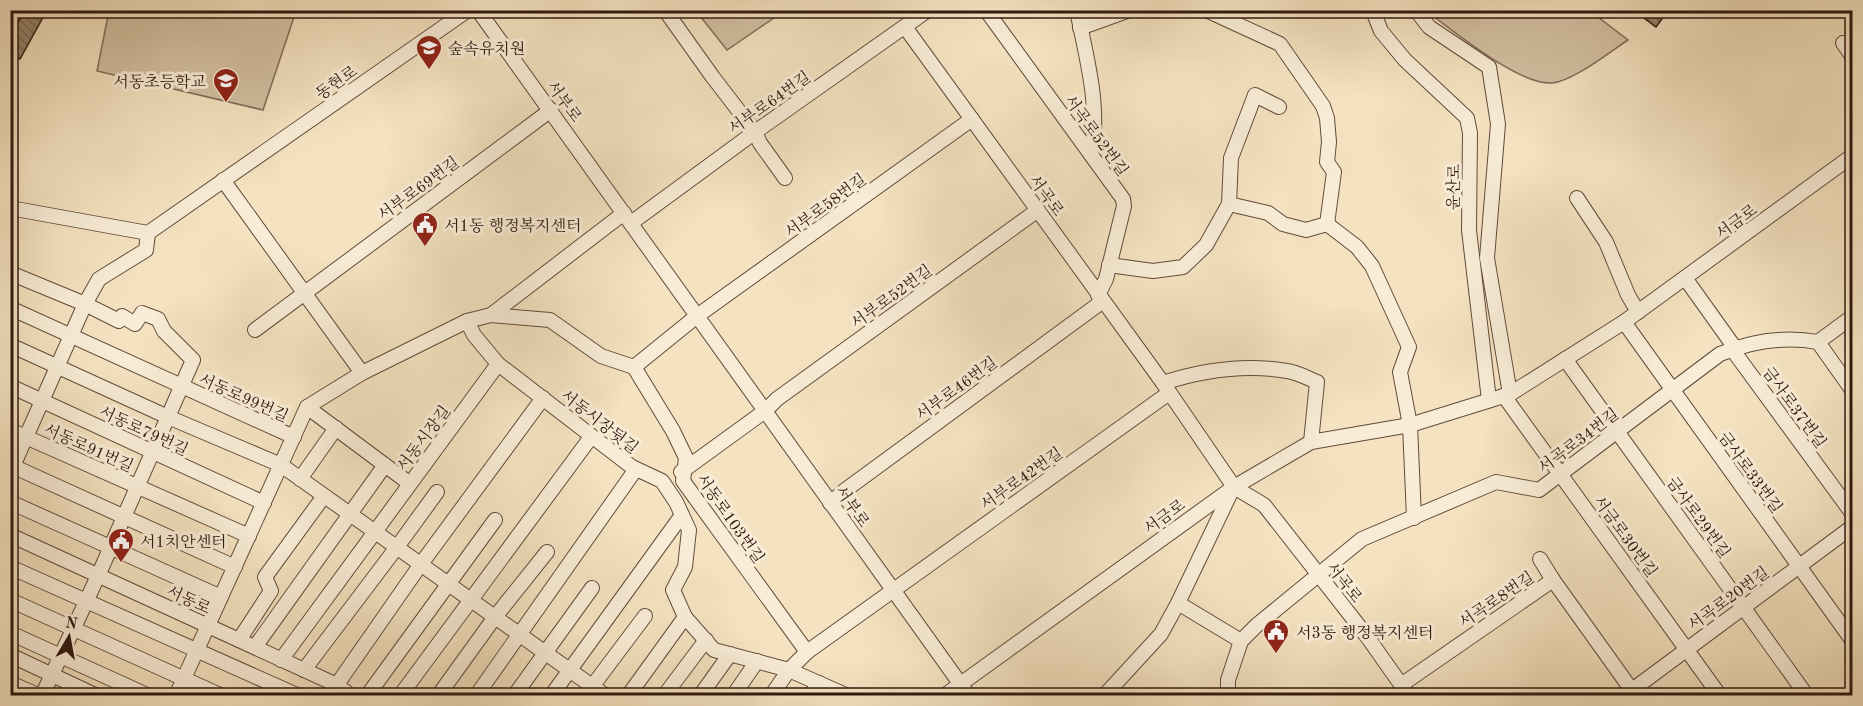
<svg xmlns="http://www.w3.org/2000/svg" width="1863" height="706" viewBox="0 0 1863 706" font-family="'Old Standard TT','Noto Serif KR',serif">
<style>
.grass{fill:#d3c0a2;stroke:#826c59;stroke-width:1.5}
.building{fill:url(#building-back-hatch);stroke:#301910;stroke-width:1.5}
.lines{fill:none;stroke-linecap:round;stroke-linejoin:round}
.minor-casing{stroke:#614b3c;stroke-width:16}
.minor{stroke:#f8ecd6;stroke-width:14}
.labels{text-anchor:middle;stroke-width:6;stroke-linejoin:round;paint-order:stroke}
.poi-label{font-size:16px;fill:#301910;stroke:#f8ecd6;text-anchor:start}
.street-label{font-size:16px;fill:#301910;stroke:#f8ecd6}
</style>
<defs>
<pattern id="building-back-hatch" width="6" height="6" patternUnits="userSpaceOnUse" patternTransform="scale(1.5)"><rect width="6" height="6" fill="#96826c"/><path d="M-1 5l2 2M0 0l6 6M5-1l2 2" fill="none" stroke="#7b6a57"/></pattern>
</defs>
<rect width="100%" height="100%" fill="#f4e2c0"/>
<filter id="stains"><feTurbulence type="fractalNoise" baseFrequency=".00333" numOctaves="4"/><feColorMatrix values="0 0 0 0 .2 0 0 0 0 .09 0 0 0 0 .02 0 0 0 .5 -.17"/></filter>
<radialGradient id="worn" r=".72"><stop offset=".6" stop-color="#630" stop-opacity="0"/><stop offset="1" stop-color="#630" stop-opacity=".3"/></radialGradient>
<g class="grass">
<path d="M109,11V10L296,11L263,110L97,71Z"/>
<path d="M696,11H784L727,50Z"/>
<path d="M1426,11H1590L1628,40C1611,51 1572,82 1552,83C1518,85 1454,31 1426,11Z"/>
</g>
<g class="building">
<path d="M25,10H47L20,59L10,54V37Z"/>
<path d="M1633,10H1665L1667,12L1656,27Z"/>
</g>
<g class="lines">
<defs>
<g id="minor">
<path d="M478,10L969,696"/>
<path d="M665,10L712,76L755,132L760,143L785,178"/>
<path d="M986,10L1123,199L1124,206L1106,279L1098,295"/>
<path d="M1077,10C1086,57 1101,107 1091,154"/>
<path d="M1206,10L1280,44L1323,106L1327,118L1329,142L1327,162L1334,172L1327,224"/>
<path d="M1376,10L1375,16L1381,31L1405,60L1467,118L1470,133L1469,230L1489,400"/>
<path d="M1416,10L1429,27L1489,67L1498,124L1487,258L1510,394"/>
<path d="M905,27L1163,383L1234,487L1264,505L1366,635L1409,696"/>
<path d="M1080,28L1130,10"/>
<path d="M1843,43L1852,56"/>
<path d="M1279,107L1255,95L1231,158L1229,204L1268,213L1283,224L1306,230L1327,224L1357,247L1372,266L1409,347L1400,372L1410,425L1414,518"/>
<path d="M223,180L362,373"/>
<path d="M1577,198L1606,242L1628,295L1638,312"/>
<path d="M10,208L148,233L468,10"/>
<path d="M631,223L755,132L928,10"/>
<path d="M1109,265L1153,271L1183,267L1206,245L1229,204"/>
<path d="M10,273L85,304L119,321L122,316L135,324L142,313L158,319L164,331L193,360L98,576L42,696"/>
<path d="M1685,278L1735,348"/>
<path d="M10,308L294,437"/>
<path d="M491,315L624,213"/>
<path d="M467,321L474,335L498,364L632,467L662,481L676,502L689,530L685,567L673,590L685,617L714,650L789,670L848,696"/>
<path d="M1624,322L1852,640"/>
<path d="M255,330L551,110"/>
<path d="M1818,342L1852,390"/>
<path d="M10,345L168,417L281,465L606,696"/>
<path d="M1732,349L1852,513"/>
<path d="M1565,359L1807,696"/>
<path d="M634,367L697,316L972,119"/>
<path d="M1163,383C1203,370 1245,364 1287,371C1297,372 1307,378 1317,382L1311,442"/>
<path d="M10,386L264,503"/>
<path d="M1504,396L1720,696"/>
<path d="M307,407L409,483"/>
<path d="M10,430L249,536"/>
<path d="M10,465L235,567"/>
<path d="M681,472L765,411L777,399L1038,210"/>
<path d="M10,473L85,304L99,279L146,250L148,233"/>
<path d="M300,479L336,428"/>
<path d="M10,502L221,597"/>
<path d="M830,503L844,491L1103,301"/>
<path d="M10,535L337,685L351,696"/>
<path d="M1540,559L1553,580"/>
<path d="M10,567L299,696"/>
<path d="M10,600L222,696"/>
<path d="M1178,603L1241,641"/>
<path d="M10,633L149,696"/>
<path d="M239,640L271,591L265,577L324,496"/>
<path d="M255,647L385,465"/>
<path d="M10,655L97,696"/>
<path d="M281,660L498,364"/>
<path d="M304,670L397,547L437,492"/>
<path d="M10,683L40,696"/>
<path d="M1401,685L1553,580L1636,696"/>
<path d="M176,696L307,407L362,373L467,321L491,315L550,320L601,356L634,367L673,431L686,458L683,481L807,652"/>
<path d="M329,696L421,564L543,398"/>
<path d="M367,696L495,520"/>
<path d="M400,696L591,437"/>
<path d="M438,696L495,617L547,552"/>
<path d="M476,696L636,469"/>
<path d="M514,696L592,588"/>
<path d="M551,696L682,515"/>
<path d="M585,696L645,616"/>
<path d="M628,696L685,617"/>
<path d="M664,696L706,640"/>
<path d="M700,696L730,654"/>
<path d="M733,696L757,661"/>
<path d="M771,696L789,670L807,652L1169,393"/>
<path d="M810,696L819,683"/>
<path d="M944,696L1234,487L1311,442L1410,425L1510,394L1624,322L1852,156"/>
<path d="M1104,696L1161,634L1178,603L1233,488"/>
<path d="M1228,696V680L1241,641L1257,625L1362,539L1496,482L1539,490L1720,354C1752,341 1785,336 1818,342L1852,317"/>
<path d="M1624,696L1852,527"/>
</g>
</defs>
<use href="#minor" class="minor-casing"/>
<use href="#minor" class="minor"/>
</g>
<defs>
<symbol id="school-pin" viewBox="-11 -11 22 30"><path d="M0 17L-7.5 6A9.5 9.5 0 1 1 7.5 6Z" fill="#8f2418" stroke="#f8ecd6"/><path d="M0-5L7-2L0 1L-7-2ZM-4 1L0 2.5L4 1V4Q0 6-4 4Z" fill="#fff"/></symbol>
<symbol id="civic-pin" viewBox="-11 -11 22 30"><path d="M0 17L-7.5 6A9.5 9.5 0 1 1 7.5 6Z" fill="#8f2418" stroke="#f8ecd6"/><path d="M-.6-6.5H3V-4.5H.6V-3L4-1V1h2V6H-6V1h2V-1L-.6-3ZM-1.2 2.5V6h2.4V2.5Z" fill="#fff"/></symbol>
</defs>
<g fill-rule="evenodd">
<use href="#school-pin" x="414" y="33" width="30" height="40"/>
<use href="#school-pin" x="211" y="66" width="30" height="40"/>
<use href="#civic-pin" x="410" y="210" width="30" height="40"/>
<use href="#civic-pin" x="106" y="526" width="30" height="40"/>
<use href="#civic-pin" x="1261" y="617" width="30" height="40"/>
</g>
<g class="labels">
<g class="poi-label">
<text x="448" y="54">숲속유치원</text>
<text x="206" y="87" text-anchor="end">서동초등학교</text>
<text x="444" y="231">서1동 행정복지센터</text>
<text x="140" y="547">서1치안센터</text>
<text x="1296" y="638">서3동 행정복지센터</text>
</g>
<g class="street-label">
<text transform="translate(336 82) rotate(-35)" y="6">동현로</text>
<text transform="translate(565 101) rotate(54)" y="6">서부로</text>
<text transform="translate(769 102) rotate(-35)" y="6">서부로64번길</text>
<text transform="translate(1097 135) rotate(54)" y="6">서곡로52번길</text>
<text transform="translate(1453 187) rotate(-89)" y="6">윤산로</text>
<text transform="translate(418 188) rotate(-36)" y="6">서부로69번길</text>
<text transform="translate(1047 195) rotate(54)" y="6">서곡로</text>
<text transform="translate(825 205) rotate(-36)" y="6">서부로58번길</text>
<text transform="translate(1736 221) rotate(-36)" y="6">서금로</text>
<text transform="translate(891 296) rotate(-36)" y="6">서부로52번길</text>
<text transform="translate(956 388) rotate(-36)" y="6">서부로46번길</text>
<text transform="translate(244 397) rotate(24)" y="6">서동로99번길</text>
<text transform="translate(1795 407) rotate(54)" y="6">금사로37번길</text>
<text transform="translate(600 421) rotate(38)" y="6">서동시장뒷길</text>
<text transform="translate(144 430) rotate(25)" y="6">서동로79번길</text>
<text transform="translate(423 438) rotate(-53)" y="6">서동시장길</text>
<text transform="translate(1578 440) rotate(-37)" y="6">서곡로34번길</text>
<text transform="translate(89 447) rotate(24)" y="6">서동로91번길</text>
<text transform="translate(1751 472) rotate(54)" y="6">금사로33번길</text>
<text transform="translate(1021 478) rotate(-35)" y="6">서부로42번길</text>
<text transform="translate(853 506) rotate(55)" y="6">서부로</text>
<text transform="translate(1164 516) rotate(-36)" y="6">서금로</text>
<text transform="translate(1699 517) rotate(54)" y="6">금사로29번길</text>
<text transform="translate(731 518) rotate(55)" y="6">서동로103번길</text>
<text transform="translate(1626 536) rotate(54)" y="6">서금로30번길</text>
<text transform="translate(1345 582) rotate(52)" y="6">서곡로</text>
<text transform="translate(1728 598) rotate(-36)" y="6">서곡로20번길</text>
<text transform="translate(189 599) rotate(25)" y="6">서동로</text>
<text transform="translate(1496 599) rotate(-34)" y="6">서곡로8번길</text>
</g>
</g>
<rect width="1863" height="706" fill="none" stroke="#f4e2c0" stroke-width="36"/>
<rect x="12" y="12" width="1839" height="682" fill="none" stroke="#301910" stroke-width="3"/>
<rect x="18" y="18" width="1827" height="670" fill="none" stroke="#301910" stroke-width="1.5"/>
<g transform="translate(69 637) rotate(10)" stroke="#f8ecd6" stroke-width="4.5" paint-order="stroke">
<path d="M0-4.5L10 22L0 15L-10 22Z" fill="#301910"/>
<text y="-9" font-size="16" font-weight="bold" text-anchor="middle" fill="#301910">N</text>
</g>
<rect width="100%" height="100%" filter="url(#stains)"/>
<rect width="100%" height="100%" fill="url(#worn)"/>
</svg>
